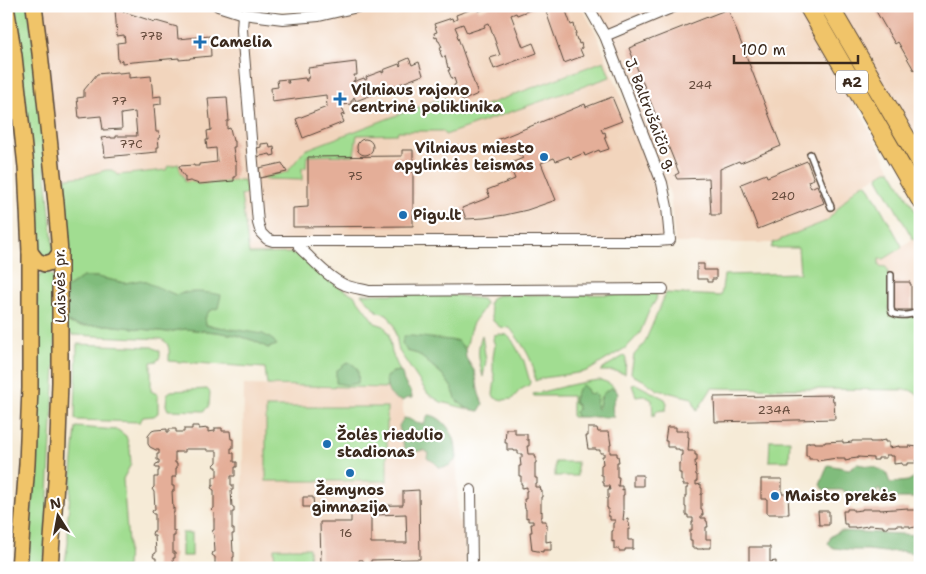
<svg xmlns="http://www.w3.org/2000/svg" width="926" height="574" viewBox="0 0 926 574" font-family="'Shantell Sans',sans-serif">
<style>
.built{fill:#f2d5bd}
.green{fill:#a1dd91;stroke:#6e8458}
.forest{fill:#80bc7b;stroke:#5e734c}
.building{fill:#e4ae98;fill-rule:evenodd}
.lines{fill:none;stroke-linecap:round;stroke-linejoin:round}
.lane-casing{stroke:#57473a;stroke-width:8}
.street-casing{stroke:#57473a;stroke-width:12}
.primary-casing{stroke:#57473a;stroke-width:18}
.highway-casing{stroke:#57473a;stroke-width:20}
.lane{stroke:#fff;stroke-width:5}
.street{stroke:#fff;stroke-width:10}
.primary{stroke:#f0c469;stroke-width:15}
.highway{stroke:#f0c469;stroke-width:18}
.poi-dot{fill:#1f6fb2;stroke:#fff;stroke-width:2}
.labels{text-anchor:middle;stroke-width:4.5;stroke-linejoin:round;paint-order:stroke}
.number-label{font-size:12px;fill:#654b3c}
.shield{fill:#fff;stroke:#766a62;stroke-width:1}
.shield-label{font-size:14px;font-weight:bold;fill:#3b2a1e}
.poi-label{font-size:15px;font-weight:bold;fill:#3b2a1e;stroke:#fff;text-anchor:start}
.street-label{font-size:15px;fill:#3b2a1e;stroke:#fff}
</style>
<rect width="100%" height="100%" fill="#fff"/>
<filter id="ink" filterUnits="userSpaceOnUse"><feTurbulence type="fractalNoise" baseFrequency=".02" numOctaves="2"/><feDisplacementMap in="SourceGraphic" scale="10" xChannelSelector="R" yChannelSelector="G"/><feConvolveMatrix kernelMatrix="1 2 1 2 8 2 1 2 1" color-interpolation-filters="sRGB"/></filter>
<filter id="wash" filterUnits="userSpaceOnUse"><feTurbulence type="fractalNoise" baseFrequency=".0096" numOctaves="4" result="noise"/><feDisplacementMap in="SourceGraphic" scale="20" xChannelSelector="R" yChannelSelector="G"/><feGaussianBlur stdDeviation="1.12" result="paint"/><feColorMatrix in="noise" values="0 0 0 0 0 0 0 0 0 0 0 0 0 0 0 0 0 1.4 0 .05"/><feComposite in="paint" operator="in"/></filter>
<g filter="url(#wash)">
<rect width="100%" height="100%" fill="#f6ebd7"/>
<g class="built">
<path d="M44,6H207L238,17L270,23H286L305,22L331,18L374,6H581L596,33L659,190L663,216L665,243L305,245L299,253L249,254L241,195L243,180L199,184L190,181L185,182V177L179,168V165L168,166L166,170L118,175L106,170L85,176L58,179L46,58L48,34Z"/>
<path d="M591,6H800L810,24L821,49L843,88L860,111L891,170H889L879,175L855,189L827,221L796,233L773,243H675L670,195L664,177Z"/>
<path d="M835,6H920V147Z"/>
<path d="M913,239L920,243V315L892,316L879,267L878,259H884L900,249L902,246Z"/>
<path d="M244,385L387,388L389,393L394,399L402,401L404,418L399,426L404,447L424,450L428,453L439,467L443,468L452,465L457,458L458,521H464L465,568H241Z"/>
</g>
<g class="green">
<path d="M13,6H28L34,49L54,255L42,260L37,248L35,175Z"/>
<path d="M604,61L610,77L445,135L443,131H398L397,134L357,135L354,155L307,156L306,168H302V180L265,179L260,178L287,172L305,150L445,97L459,115Z"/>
<path d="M179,164C179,171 184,175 185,182L190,181L199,184L244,180L247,193L241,195L249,254L299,253L337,286L354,295L375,323L384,326L389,334L392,353L400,371L393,372L386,377L387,388L267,385L265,368L169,361C169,351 171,345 162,339L73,335C67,331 65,329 66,322L80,326L107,325L167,332L185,329L216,332L236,335L255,341L268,348L276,345L218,327L206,325L205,318L209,311L186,292L176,295L141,281L125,283L97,277H83L66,288L58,179L85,176L106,170H112L118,175L166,170L168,166Z"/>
<path d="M889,170H891L920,219V243L913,239L878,178L879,175Z"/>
<path d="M864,183L868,185L902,246L900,249L884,259H879V266L886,267L888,270L889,310L892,316L920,315V396L910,390L712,388L697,411L692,398L658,390L643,380L634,376L631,373L634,355L644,344L666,293L721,296L724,275L800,273L798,248H771L773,243L796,233L827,221L855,189Z"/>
<path d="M47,273L52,276L56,284L55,367L44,568H27L35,468L38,410L37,283L39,276L42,274Z"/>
<path d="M361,294H447L482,299L485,303C484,311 476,317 472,325C468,333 469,342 465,349L457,341L430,339L407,351L418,354L443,375L452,388L457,401L468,409L441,402L428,394L399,351L394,325L387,314L378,312Z"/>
<path d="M657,294L656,300L649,311L640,333L627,347L591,369L584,372L543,378L535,381C535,360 522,344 510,328L500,327L493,321L489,304L491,298L497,295Z"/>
<path d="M499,334L507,335L512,340L524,361L530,382L529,385L520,390L512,399L503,400L495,398L493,395L495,379L493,371V357L495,345L493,340L494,335Z"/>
<path d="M482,335L486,361L483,377C479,360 476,351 482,335Z"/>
<path d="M77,344L152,347L160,351V357L157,361L151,362V391L155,393L158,395V413L154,416L143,417L140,422L77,420L75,419Z"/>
<path d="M624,356L626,358L625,374L615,371H600L603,368Z"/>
<path d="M600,380C607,382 612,384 616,390L611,388L601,396L598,411L596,408L597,396L589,394L577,393L574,397V402L577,405L578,409L575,412L576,417H572V396H534L533,394C555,389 578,382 600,380Z"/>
<path d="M636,384L665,399L667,403L666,410L657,411L653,417L652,400L643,395L636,396L632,385Z"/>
<path d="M207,389L210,392L209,406L204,411L168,410L166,405L167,394L171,391Z"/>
<rect x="266" y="407" width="121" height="74"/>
<path d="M76,427L118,430L126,436L130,449L131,464L123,479L128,543L127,568H64L68,543V516Z"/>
<path d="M770,440H790L789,461H769Z"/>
<rect x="555" y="462" width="22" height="14"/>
<rect x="182" y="533" width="10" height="23"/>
<path d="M274,548H309L310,567H275Z"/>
</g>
<g class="forest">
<path d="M83,277H97L125,283L141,280L176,295C192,290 205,292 221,295L218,308L209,311L205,318L206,325L263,334L273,340L277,345L268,348L255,341L236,335L216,332L185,329L167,332L107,325L80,326L66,322V288Z"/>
<path d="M404,336H412L458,341L465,349L466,358L475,372L479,394L483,404L479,411L468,409L457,401L452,388L443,375L418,354L407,351L402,343Z"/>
<path d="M348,362C359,366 359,372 358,383L347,385L336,383V371Z"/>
<path d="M400,371C404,375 402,378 405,383C408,390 411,388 412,398H407L402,401C388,397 387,391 386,377L393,372Z"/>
<path d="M582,385L587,389L589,394L594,393L597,396L596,408L598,410C602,399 599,394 611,388L616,390L618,394C612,401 611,409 614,417H576L575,412L578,409L577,405L574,402C574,397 577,394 578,389Z"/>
<path d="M428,415C440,415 452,430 455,442C456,447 456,453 457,458C452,465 447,468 439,467L434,462L427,458L428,453L424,450L409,453L404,447L399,426L404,418C414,419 413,424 424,424Z"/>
<path d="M857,464L874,467L886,472L890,483L908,481L920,474V498H896L882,496L879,488L874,497L854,496L842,490H824L820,485L828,465L849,469Z"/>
<path d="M840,531L920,535V554L901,551L885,552L868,550H852L834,548L828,544L831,536Z"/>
</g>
<g id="blocks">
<g class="building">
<path d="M492,6H534L535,8L517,15L516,13L511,15L523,47L533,43L537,53L494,69L490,58L500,55L489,23L484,25L485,27L467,33L463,24L455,27L458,34L457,35L478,94L462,101L459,93L456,94L454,85L456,84L454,78L452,79L448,70H450L449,67L448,68L445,56L442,57L440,52L441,51L440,47H442L439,41H438L437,37L435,38L434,33L437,32L434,24L452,18L453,21L457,19L456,15L477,7L479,11Z"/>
<path d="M544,6H567L569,10L566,11L571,25L574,24L576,34H575L577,40H578L579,44L581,43L582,48L580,49L583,56L564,63Z"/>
<path d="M873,6H920V67L914,70L898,42L895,44Z"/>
<path d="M115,9L155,22L156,21L177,27L178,39L210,36L211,56L190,58V59L179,60V58L122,63V60L118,61L117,43L125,42L124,35L117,36Z"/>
<path d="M728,9L781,146L740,163L739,161L720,169V215H711L709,178L677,179L675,175L679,173L629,48Z"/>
<path d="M409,58L412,65L419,62L423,75L356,101L354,97L353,98V101H351V104L342,105V103H340L345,114L341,115L344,122L303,138L296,119L327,107L326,95L272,102L271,88L278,87L277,80L287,79V83H289L288,80L305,78L306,81H307V78H309L308,68L356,62L357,75H354L355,80L353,81V82L364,78L365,80L367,79L366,77L382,71V73L384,72L383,70L399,64L400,66L401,65L400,62Z"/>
<path d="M117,72L119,73L129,72V78L151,76L153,97L161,96V104L154,105L156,132H159L160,138H158L159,147H157V152L105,157L104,146L101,138L111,137V138H116V136H137L135,112L121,114L122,129L103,130L101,116L79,118L77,98L84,97V90L97,74Z"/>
<path d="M227,97L229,121H227V129L230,128L233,141H235V147H233L235,162L236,161V177H234V181L199,184L190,181L185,182V177L181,172L179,166L194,165V166H199V164L217,162L216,148L207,149L206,140H208L207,131L211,130L208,98Z"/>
<path d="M612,97L622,121L601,129L603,133L605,132L606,137H604L609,149L600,152L599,150L585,156L584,153L570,159L569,156L556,161L554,158L541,163L556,200L527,210L505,215L484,218L466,219L462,208L490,197L487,190L515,179L509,164L523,158L521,154L519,155L517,150L519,149L518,147L502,153L497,140L585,104L586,107Z"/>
<circle cx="365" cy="147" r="8"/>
<path d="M269,143L270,148L274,147L275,155L271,156L270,154L256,157L254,149L261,147V144Z"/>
<path d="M402,150H413V226L293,227V208L308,207V157L402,156Z"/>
<path d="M807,161L814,179L808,181L809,184L811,188L817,185L824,203L758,229L741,184L766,174L767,177Z"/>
<path d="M282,163L287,172L260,178L259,168Z"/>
<path d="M697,264H704V270H716V279H712V282H707V279H697Z"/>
<path d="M894,282H910V284H911V310H893V284H894Z"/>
<path d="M832,395L833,401H834L835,419L715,422L714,397Z"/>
<path d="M192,426H199V429L208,428V432L215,431V428H222V431H230L231,439H233V448H231V453H234V462H237V467H235V476H231V485H233V490H231L232,507H234V512H232V529H234V534H232L233,552H234V557H233V566H215V557L212,555L213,552H215L214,535L212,532L213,530H214V513L211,510L214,508V490L211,488L212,486H213V477H217V467H215L214,465L217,462V451H207V449H185V452H175V463H177V468H176V477H172V486H174V491H172L173,509L174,508V513H173V531H175V536H173V553H175V558H173L174,567H156V558H154L153,556L154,554L156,553L155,536H153L152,534L153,531H155V514H153L152,511L155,509L154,492L152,489L154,487V477H158V471H159V468H156L155,466L156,464L159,463V460H157V454H159V450H156L150,447L148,444V436L152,431L155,430L167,429V432H169V429H176V432H184V429H192Z"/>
<path d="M667,427H676V431H688V437H689L688,451H695V455H697V461H695L696,475H697V481H696V485L701,484V488H702V494H701V509H702L703,515H701V518H706V521H707L708,527H706V539H711V548H703V549H697V548H692V540H690V530H692V522H693V518H688V515H686V507H685V496H686V488H688V485H683V481H681V473H679V463H681V455H682V451H679V449H675V447H667V441H665Z"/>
<path d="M588,428H597L598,432H609L611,445H610V453H617V456H618L619,462H617V477H619L618,486H622V490L624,489V495H623V511H624L623,520L628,519V523H629L630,529H628V540H633V549H625V551H619V549H614V541L612,542V531H613V523H615V520H610V516H608V508H607V498H608V490H610L609,486H604V483H603V475H601V465L603,464L602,456H604V453H600V450H596V449H588L586,436H588Z"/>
<path d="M506,429H515V434H527V440H529V446H527L528,454H535V457H536V463H535V478H537V484H535V487H540L541,491H542V497H541V512L542,511V517H541V521H546V524H547V530H546V542L551,541V550H543V552L532,550L530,532H532L531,524H533V521H528V517L526,518V509H525L524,499H526V491H527V487L522,488V484H521V476H519V466H521L520,457L522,458V454H518V451H514V450H507V443H505Z"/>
<path d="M885,440V442H889V448L899,446V447H909V446L919,447L920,460H915L916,463H907V465H902V463L894,464V456H890V455H886V458H878V460H873V458L858,457V458L850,459V460L845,461V459H837V458L817,461V459H809V456H806V443H809V442H815V443H825V442L843,441V443L852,442V441H870V442H880V441Z"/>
<rect x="633" y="475" width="10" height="11"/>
<path d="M761,479H782V494H788L789,514H767V499H761Z"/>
<path d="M419,490L420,559L371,560V568H363V560H359V565H321L320,522H351V506L403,505V491ZM406,514L407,543H371V515Z"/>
<path d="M303,497H313L314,507H303Z"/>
<path d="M908,508V510H918V508H920V526H916V527L910,528V526H902V525H896V526H888V528H883V526L868,525V526L855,528V527H847V524H844L843,511H847V509H853V511L862,510V509H880V510Z"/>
<path d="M818,511H829V525H819Z"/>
<path d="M749,547H770V562L776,561V568L749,567Z"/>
</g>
</g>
</g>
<g filter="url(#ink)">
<use href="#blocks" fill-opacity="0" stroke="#57473a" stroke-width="1"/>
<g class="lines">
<defs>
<g id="lane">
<path d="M810,154L831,207"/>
<path d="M891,275V308L892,313C900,317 911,315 920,311"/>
</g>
<g id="street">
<path d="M218,6L243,14L283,19L319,16L362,6"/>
<path d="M243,14L242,30L258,223L261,233L267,239L273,241H658L670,240L667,207L662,183L605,36L588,6"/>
<path d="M605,36L676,6"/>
<path d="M298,241L299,247L302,250C315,262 329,278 345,285C353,288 361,289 369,291L663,289"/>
<path d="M471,490L472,568"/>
</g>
<g id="primary">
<path d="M6,6L14,56L26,167L30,252V388L27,464L19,568"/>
<path d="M34,6L40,53L56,203L60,253V382L57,468L50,568"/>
<path d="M30,252L37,261L45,264L54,261L60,253"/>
</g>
<g id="highway">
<path d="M808,6L920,199"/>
<path d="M829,6L920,161"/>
</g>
</defs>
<use href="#lane" class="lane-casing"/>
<use href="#street" class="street-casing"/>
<use href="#primary" class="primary-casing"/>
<use href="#highway" class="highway-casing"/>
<use href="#lane" class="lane"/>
<use href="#street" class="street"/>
<use href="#primary" class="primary"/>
<use href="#highway" class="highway"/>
</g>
</g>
<g class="poi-dot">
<path d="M197.5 34.5h5v5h5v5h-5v5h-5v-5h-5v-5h5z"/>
<path d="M337.5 91.5h5v5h5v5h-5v5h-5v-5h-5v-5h5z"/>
<circle cx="544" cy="157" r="5"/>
<circle cx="403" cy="215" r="5"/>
<circle cx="327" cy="444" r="5"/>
<circle cx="350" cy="473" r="5"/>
<circle cx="775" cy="496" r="5"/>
</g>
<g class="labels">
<g class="number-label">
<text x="151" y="40">77B</text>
<text x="700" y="89">244</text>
<text x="119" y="105">77</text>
<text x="131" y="148">77C</text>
<text x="355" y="180">75</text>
<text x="783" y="200">240</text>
<text x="774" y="414">234A</text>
<text x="346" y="537">16</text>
</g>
<rect class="shield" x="836" y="70.5" width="32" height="23" rx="4"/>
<g class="shield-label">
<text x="852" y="87">A2</text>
</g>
<g class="poi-label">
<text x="210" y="47">Camelia</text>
<text x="351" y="95">Vilniaus rajono<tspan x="351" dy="17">centrinė poliklinika</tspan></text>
<text x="534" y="153" text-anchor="end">Vilniaus miesto<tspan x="534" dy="17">apylinkės teismas</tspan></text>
<text x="413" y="220">Pigu.lt</text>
<text x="337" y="440">Žolės riedulio<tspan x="337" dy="17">stadionas</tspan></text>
<text x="350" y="495" text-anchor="middle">Žemynos<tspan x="350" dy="17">gimnazija</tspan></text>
<text x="785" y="501">Maisto prekės</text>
</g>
<g class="street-label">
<text transform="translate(651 115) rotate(69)" y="5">J. Baltrušaičio g.</text>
<text transform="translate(60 286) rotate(-91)" y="5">Laisvės pr.</text>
</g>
</g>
<rect width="926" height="574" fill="none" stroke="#fff" stroke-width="25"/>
<g transform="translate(58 516) rotate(349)" stroke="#ffffff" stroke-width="4" paint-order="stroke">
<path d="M0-4L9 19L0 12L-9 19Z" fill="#3b2a1e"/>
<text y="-8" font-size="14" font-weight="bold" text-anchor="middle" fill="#3b2a1e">N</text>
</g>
<path d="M734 55v8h124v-8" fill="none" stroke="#3b2a1e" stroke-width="2.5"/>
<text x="741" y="55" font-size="15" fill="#3b2a1e" stroke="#ffffff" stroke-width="4" paint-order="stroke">100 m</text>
</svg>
